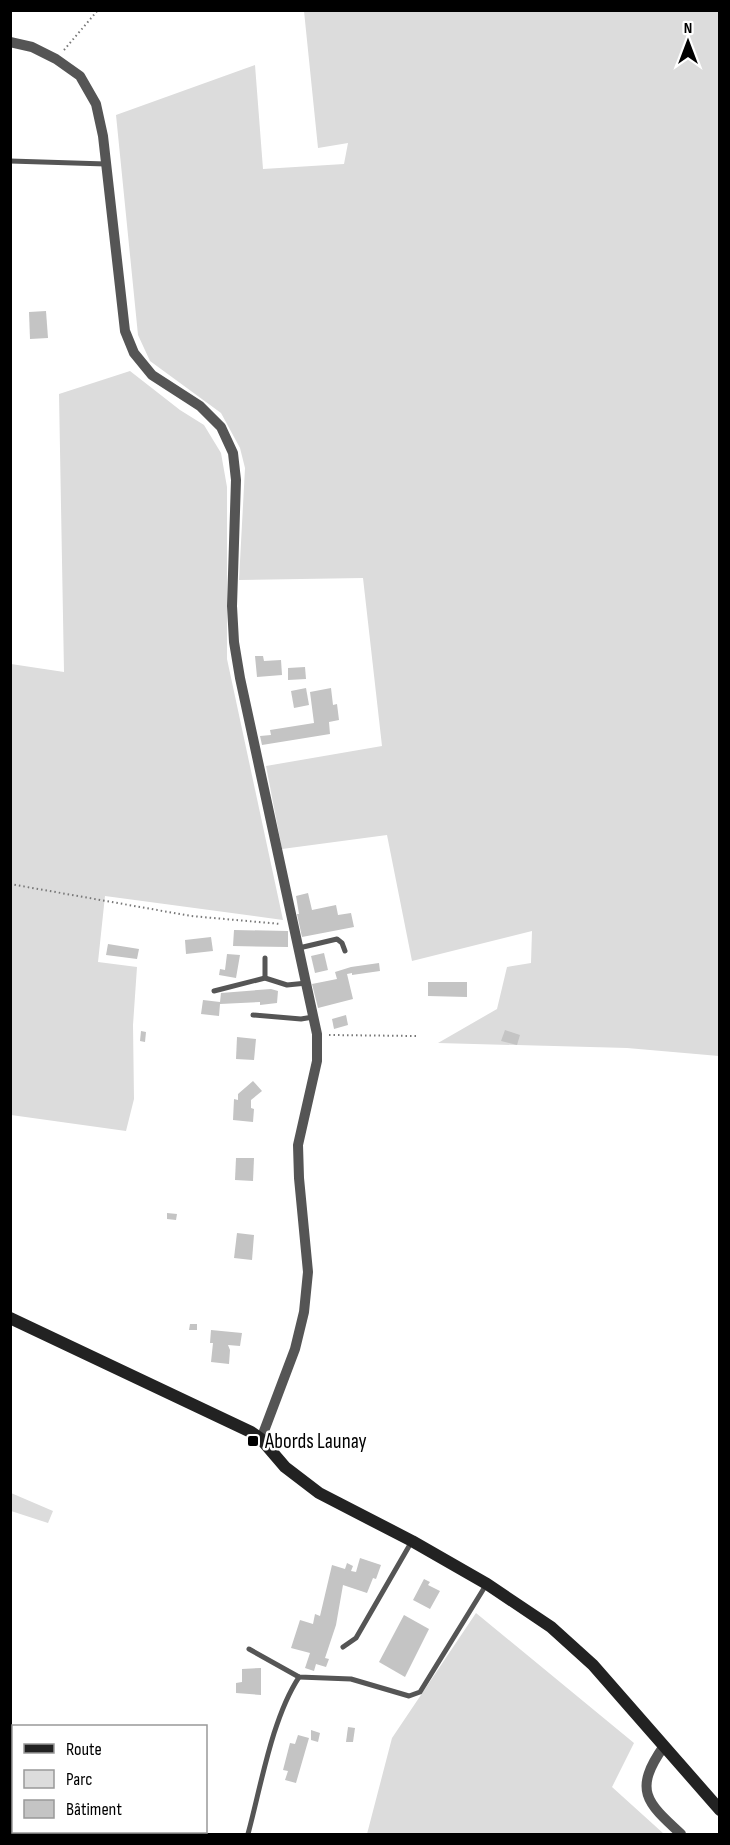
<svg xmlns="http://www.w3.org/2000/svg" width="730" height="1845" viewBox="0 0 730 1845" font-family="'Sofia Sans Condensed',sans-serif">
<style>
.green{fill:#dcdcdc}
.building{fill:#c4c4c4}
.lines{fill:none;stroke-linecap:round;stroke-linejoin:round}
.path{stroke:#777;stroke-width:2;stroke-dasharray:1.5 3;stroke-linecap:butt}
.lane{stroke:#555;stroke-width:5}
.street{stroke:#555;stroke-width:10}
.secondary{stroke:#222;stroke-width:12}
.poi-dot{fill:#000;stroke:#fff;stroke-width:2}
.labels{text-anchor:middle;stroke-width:5;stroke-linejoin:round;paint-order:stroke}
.poi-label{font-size:21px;fill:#000;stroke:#fff;text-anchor:start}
</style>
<rect width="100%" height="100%" fill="#fff"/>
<g class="green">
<path d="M304,11H719V1056L627,1048L438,1043L497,1009L507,967L531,963L532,931L412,961L387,835L282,849L266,766L382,746L363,578L239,580L245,468L240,448L221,413L150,361L138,335L116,115L255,65L263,169L344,164L348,143L318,148Z"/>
<path d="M130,371L180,410L204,425L221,453L227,487V659L283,920L105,896L98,962L137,967L133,1025L134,1099L126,1131L11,1115V664L64,672L59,394Z"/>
<path d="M11,1493L53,1511L48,1523L11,1511Z"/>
<path d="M476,1613L634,1743L612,1787L664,1834H367L392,1738Z"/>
</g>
<g class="building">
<path d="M46,311L48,338L30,339L29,312Z"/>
<path d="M255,656H263L264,661L281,660L282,675L257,677Z"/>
<path d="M305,667L306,679L288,680V668Z"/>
<path d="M306,688L309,705L294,708L291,691Z"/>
<path d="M331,688L333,705L337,704L339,720L329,722L330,734L262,745L260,736L271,735L270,730L314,723L310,692Z"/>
<path d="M308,893L312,910L336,905L338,915L351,913L354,927L302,937L297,914H299L296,896Z"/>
<path d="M234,930L288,931V947L233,946Z"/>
<path d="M211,937L213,951L186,954L185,940Z"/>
<path d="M108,944L139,949L137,959L106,955Z"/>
<path d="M324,953L328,970L315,973L311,956Z"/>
<path d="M227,954L240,955L236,978L219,975L220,969L225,970Z"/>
<path d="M379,963L380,971L352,975V973L347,974L353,999L318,1008L312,984L337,979L335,972L351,967Z"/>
<path d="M428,982H467V997L428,996Z"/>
<path d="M271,989L278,991L277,1003L260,1005V1002L220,1004L219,1016L201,1014L203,1000L220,1002L221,993Z"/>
<path d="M346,1015L348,1025L334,1029L332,1019Z"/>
<path d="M505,1030L520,1035L517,1045L501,1041Z"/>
<path d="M141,1031L146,1032L145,1042L140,1041Z"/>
<path d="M237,1037L256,1039L254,1060L236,1059Z"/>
<path d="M253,1081L262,1091L251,1100V1108L254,1109L253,1122L233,1120L234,1099L238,1100V1094Z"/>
<path d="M236,1158H254L253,1181L235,1180Z"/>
<path d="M167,1213L177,1214L176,1220L167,1219Z"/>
<path d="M237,1233L254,1235L252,1260L234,1258Z"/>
<path d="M190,1324H197V1330H189Z"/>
<path d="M211,1330L242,1333L240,1346L228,1345L230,1350L229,1364L211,1362L213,1343H210Z"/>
<path d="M360,1558L381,1565L376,1579L373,1578L367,1593L343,1585L336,1625L325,1658L329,1659L326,1667L316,1664L314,1671L305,1668L310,1653L291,1648L300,1620L313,1624L315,1614L320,1616L332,1565L345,1569L347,1563L353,1566L351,1571L356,1572Z"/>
<path d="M424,1579L430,1582L428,1585L440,1591L430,1609L413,1600Z"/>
<path d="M404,1615L429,1629L405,1677L379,1662Z"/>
<path d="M261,1668V1695L236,1693V1683L242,1682V1669Z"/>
<path d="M348,1727L355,1728L353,1742H346Z"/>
<path d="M311,1730L320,1733L318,1742L311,1740Z"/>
<path d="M298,1735L309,1738L296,1783L285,1780L288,1771L283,1770L290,1743L295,1744Z"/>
</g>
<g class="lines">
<g class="path">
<path d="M64,50L98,10"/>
<path d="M10,884L191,916L281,924"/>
<path d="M329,1035L416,1036"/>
</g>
<g class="lane">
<path d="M10,161L106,164"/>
<path d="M299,948L337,939L342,943L345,951"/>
<path d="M265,958V978"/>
<path d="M214,991L265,978L287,985L307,983"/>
<path d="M253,1015L301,1019L313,1017"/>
<path d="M343,1647L356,1638L412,1541"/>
<path d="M249,1649L299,1677L351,1679L409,1696L420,1692L486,1585"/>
<path d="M248,1834C261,1786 272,1718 299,1677"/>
</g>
<g class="street">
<path d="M10,42L32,47L56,59L80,76L96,104L103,136L125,331L134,353L152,375L200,406L221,427L233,453L236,480L232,606L234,642L240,678L317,1034V1061L298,1145L299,1178L308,1272L304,1312L295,1349L261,1439"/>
<path d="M664,1746C633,1790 646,1802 681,1834"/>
</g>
<path class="secondary" d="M10,1318L251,1432L261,1439L285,1467L319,1493L412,1541L487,1584L551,1627L593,1665L720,1810"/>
</g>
<rect class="poi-dot" x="247" y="1435" width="12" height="12" rx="3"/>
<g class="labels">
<g class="poi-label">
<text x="265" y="1448">Abords Launay</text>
</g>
</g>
<rect width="730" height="1845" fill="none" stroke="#000000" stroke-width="24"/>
<rect x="12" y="1725" width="195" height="108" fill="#ffffff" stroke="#999999" stroke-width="1.5"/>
<rect x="24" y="1744" width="30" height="9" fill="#222222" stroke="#999999" stroke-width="1.5"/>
<text x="66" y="1755" font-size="18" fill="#000000">Route</text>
<rect x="24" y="1770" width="30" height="18" fill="#dcdcdc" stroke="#999999" stroke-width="1.5"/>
<text x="66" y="1785" font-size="18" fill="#000000">Parc</text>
<rect x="24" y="1800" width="30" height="18" fill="#c4c4c4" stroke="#999999" stroke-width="1.5"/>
<text x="66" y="1815" font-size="18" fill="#000000">Bâtiment</text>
<g transform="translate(688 42)" stroke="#ffffff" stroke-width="4.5" paint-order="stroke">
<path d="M0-4.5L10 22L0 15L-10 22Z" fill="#000000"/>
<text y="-9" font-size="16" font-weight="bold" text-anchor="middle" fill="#000000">N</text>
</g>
</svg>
